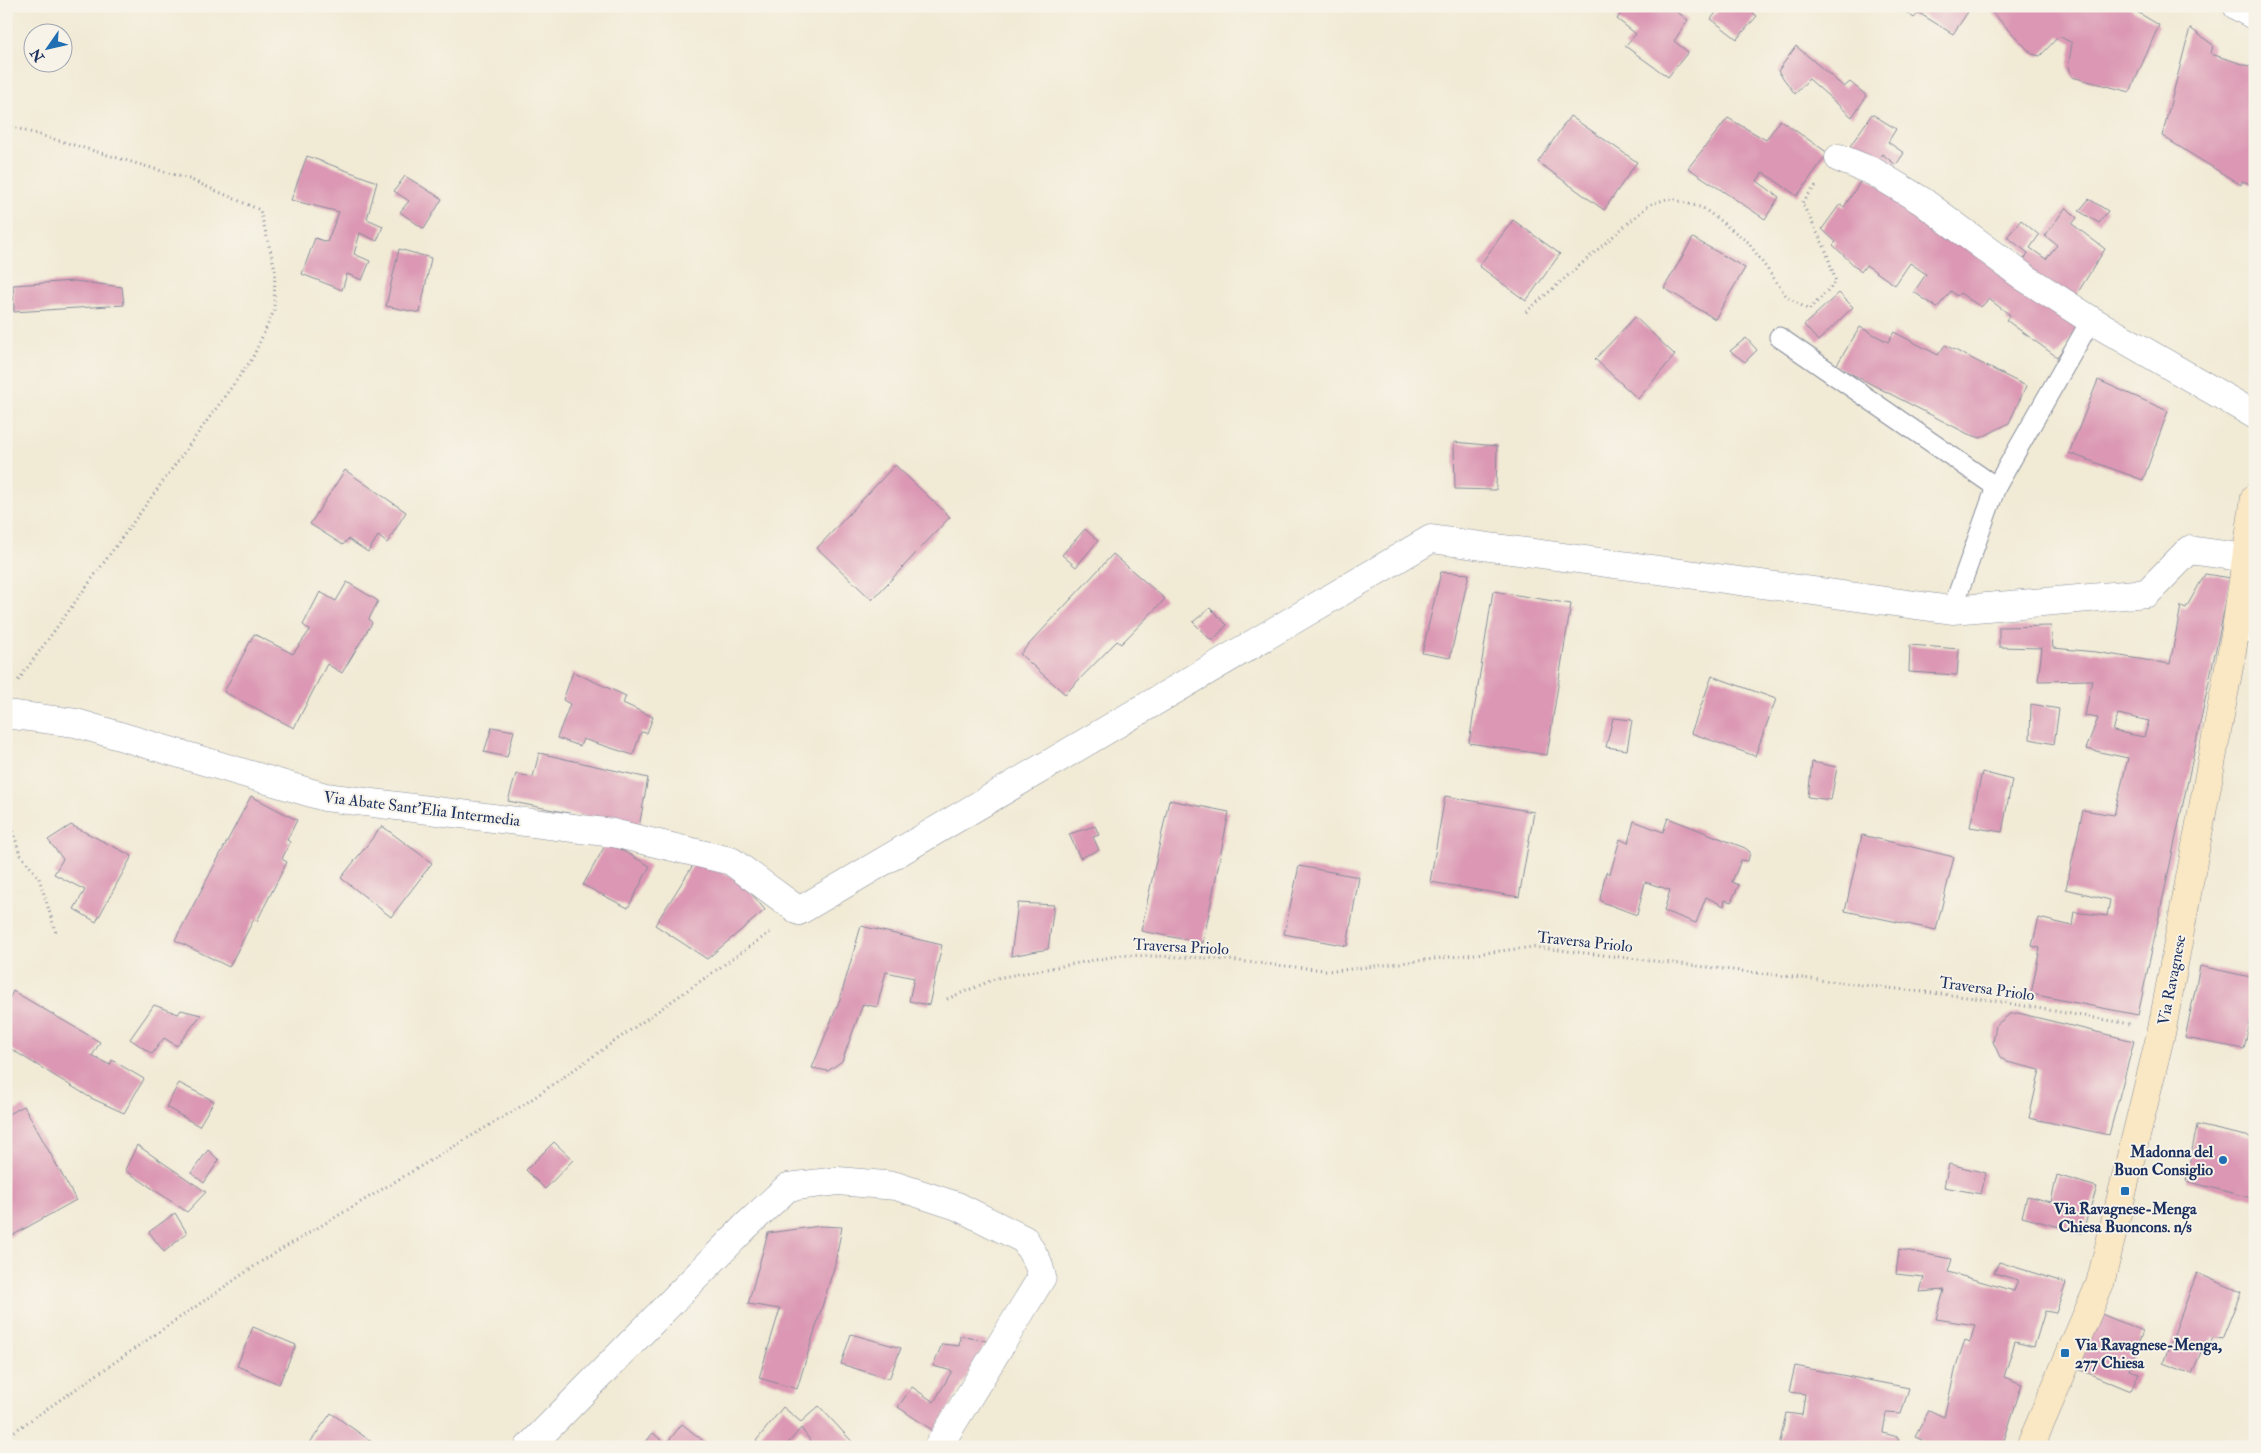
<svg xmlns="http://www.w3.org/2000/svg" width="2261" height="1453" viewBox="0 0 2261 1453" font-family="'IM FELL Double Pica',serif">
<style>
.building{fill:#db97b3;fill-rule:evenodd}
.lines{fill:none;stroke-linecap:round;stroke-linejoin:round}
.lane-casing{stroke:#868c9a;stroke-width:21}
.street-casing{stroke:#868c9a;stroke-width:29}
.secondary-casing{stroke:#868c9a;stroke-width:29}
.path{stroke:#868c9a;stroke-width:3;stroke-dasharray:1 4;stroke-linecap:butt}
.lane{stroke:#fff;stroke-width:19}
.street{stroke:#fff;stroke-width:28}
.secondary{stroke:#fae7c3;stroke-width:28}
.poi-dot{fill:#1f6fb2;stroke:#f7f3e8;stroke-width:2}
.labels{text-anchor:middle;stroke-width:4;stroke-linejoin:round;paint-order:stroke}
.street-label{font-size:16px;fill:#1b2f5e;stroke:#f7f3e8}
.poi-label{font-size:16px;font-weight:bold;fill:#1b2f5e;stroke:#f7f3e8;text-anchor:end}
</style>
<rect width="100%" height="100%" fill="#f7f3e8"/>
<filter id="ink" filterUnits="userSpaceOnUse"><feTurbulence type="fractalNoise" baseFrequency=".02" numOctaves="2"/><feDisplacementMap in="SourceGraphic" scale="10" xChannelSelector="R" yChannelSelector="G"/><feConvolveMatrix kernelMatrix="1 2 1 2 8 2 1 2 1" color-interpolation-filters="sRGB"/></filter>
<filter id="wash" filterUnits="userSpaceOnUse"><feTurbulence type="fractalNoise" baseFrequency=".0096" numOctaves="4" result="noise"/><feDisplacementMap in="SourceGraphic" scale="20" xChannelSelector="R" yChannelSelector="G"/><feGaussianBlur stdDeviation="1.12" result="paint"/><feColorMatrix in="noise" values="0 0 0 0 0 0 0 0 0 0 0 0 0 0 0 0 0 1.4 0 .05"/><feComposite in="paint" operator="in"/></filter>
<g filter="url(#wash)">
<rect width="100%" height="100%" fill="#f1ead5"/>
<g id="blocks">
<g class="building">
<path d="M1626,6H1669L1688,20L1674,41L1688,52L1668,77L1625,46L1636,34L1617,19Z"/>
<path d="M1721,6H1744L1757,16L1737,39L1711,19Z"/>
<path d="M1898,6H1972L1953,34L1919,13L1914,18Z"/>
<path d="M1993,6H2127L2159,25L2130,92L2072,77L2068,68L2072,43L2059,36L2040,56L2032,54L1990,10Z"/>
<path d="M2190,28L2213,45L2211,54L2255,68L2253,185L2242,181L2241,185L2162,136Z"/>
<path d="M1796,46L1844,87L1850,82L1867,96L1852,117L1809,79L1795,94L1778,71Z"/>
<path d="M1872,114L1896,129L1888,142L1904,153L1896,165L1882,154L1872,165L1848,149Z"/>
<path d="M1570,116L1637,162L1604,210L1538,162Z"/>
<path d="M1728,118L1766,140L1780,120L1828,153L1797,196L1763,172L1757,181L1779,197L1765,219L1688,168Z"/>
<path d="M307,156L377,182L367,219L383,226L377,241L360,233L354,254L370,261L362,280L347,274L342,290L302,274L315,238L327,242L339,212L291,200Z"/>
<path d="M405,176L442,199L424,229L400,212L409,201L394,191Z"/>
<path d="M1864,176L1908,202L1950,240L1954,235L2080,326L2057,357L2006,320L2010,315L1989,299L1981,307L1960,293L1957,296L1951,291L1937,308L1914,292L1926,274L1910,263L1895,285L1866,265L1861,272L1833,245L1836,242L1822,229L1840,204L1844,207Z"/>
<path d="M2089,199L2108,211L2099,223L2079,211Z"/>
<path d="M2066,207L2077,218L2072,224L2105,249L2075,297L2020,266L2028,253L2007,237L2021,220L2039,235L2030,248L2046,259L2057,245L2045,236Z"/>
<path d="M1513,220L1560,254L1526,301L1479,266Z"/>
<path d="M1693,238L1745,268L1715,319L1664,288Z"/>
<path d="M399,249L431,258L420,313L386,306Z"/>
<path d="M75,281L122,287L124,305L14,312L13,285Z"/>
<path d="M1839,293L1853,307L1818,341L1804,325Z"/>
<path d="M1635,317L1675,355L1638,399L1595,359Z"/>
<path d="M1860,327L1888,342L1894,332L1938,355L1945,345L2026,386L2009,423L1981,438L1968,434L1836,366Z"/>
<path d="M1746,338L1757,350L1745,362L1730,351Z"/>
<path d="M2098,380L2168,411L2143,480L2069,453Z"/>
<path d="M1454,442L1497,446L1496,490L1455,489Z"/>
<path d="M895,465L950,517L872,600L817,548Z"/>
<path d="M345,470L406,512L387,543L378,536L368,552L348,539L343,545L310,524Z"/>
<path d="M1085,529L1098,541L1076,567L1062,555Z"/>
<path d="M1113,554L1165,599L1121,644L1117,641L1065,694L1020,654Z"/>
<path d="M1441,572L1469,574L1450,658L1422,653Z"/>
<path d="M2205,574L2231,578L2138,1015L2031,994L2040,948L2032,946L2039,918L2072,926L2074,912L2107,916L2110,900L2066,889L2083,810L2114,815L2128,758L2086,749L2098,718L2085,716L2092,680L2038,681L2042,648L1999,647V627L2051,626L2053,648L2096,652L2170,664L2181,606L2186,608ZM2118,714L2149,721L2144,737L2113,731Z"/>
<path d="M347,582L378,601L369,619L372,623L342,673L327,664L294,728L224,692L254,634L293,654L310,630L303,625L320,592L336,601Z"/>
<path d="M1493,591L1571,604L1547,755L1469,743Z"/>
<path d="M1210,608L1227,625L1212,641L1193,622Z"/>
<path d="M1910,645L1959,649L1957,675L1909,672Z"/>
<path d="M573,672L626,696L623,703L653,717L647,733L641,732L633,755L583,739L580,746L557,738L570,704L563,700Z"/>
<path d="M1712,676L1776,699L1755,756L1691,733Z"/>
<path d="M2031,704L2059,709L2054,744L2030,739Z"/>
<path d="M1613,718L1632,720L1627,750L1606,747Z"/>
<path d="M492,727L514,731L507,757L484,752Z"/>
<path d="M539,753L648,778L639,827L508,801L516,774L533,777Z"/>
<path d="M1812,762L1837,767L1831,800L1808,797Z"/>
<path d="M1982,772L2012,780L2002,832L1970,827Z"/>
<path d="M251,796L297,820L287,840L290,842L282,859L287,862L257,921L254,919L229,967L175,940Z"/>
<path d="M1445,796L1534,812L1519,897L1430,882Z"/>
<path d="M1169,800L1229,812L1203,943L1141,931Z"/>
<path d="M1668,818L1745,848L1750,852L1748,861L1741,860L1732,882L1739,885L1731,902L1725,900L1724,906L1706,897L1696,923L1664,911L1670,890L1645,882L1637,915L1602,902L1600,899L1606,872L1610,874L1620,839L1628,843L1634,821L1663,832Z"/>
<path d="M71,825L132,856L96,922L74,909L85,890L54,874L63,859L48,840Z"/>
<path d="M382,826L432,863L391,917L341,878Z"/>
<path d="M1095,826L1099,835L1093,837L1099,850L1080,858L1069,834Z"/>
<path d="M1862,835L1954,857L1936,930L1845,911Z"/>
<path d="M607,842L650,866L628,908L583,885Z"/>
<path d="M695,862L731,876L747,888L765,910L707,959L655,925Z"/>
<path d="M1299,866L1359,877L1347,946L1284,934Z"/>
<path d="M1018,903L1054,905L1048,949L1011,956Z"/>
<path d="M861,926L942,945L929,1005L909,1001L914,978L886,972L877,1007L863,1004L842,1061L828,1071L812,1068L840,999Z"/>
<path d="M2200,966L2255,978V1002L2244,1049L2185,1038Z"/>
<path d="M13,991L100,1042L92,1056L110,1065L112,1060L144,1079L124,1113L91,1098L6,1046V1005Z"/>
<path d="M154,1005L178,1014L181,1010L201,1015L177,1046L164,1038L152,1054L130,1039Z"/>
<path d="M2018,1013L2134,1041L2109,1135L2029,1118L2040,1070L2007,1062L2000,1057L1993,1042L1996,1025L2010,1014Z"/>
<path d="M179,1083L214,1101L199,1126L166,1107Z"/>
<path d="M24,1106L76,1200L6,1239V1115Z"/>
<path d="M2197,1125L2255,1138V1199L2186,1181Z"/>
<path d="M554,1142L573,1160L545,1189L526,1170Z"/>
<path d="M137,1145L206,1192L187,1212L125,1170Z"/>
<path d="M208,1150L219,1160L204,1183L191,1173Z"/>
<path d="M1949,1164L1986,1173L1981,1194L1944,1187Z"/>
<path d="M2057,1175L2097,1187L2082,1233L2022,1217L2027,1196L2051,1202Z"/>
<path d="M175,1213L187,1233L164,1252L149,1232Z"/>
<path d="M820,1226L842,1227L835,1264L797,1389L759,1378L780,1309L748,1304L768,1233Z"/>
<path d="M1899,1249L1952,1259L1948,1272L2014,1291L2018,1280L1994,1273L1999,1262L2066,1283L2056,1313L2045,1311L2034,1347L2015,1342L2004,1377L2022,1384L2002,1447H1919L1922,1440L1915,1437L1929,1410L1944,1417L1957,1363L1965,1340L1970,1342L1975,1325L1936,1319L1944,1290L1920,1292L1924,1277L1896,1274Z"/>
<path d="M2197,1273L2241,1292L2222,1339L2213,1337L2206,1357L2201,1352L2192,1374L2163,1363Z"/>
<path d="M2099,1313L2143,1331L2129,1370L2139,1373L2131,1391L2078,1369Z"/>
<path d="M253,1327L296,1345L279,1384L237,1366Z"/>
<path d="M851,1334L901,1348L889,1379L841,1364Z"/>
<path d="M960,1336L987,1341L935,1432L898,1407L912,1387L934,1402L952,1371L933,1366L942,1344L959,1346Z"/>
<path d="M1795,1366L1909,1388L1901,1414L1886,1413L1883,1433L1898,1437V1445L1902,1447H1779L1786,1413L1802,1415L1805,1394L1789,1392Z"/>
<path d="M819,1406L857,1447H815L801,1428L785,1447H763L756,1441L783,1407L801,1422Z"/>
<path d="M331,1413L379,1447H307Z"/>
<path d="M682,1424L711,1447H642L653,1433L666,1444Z"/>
</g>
</g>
</g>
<g filter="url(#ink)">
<use href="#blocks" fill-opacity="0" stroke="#868c9a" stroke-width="1"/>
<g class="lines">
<defs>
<g id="lane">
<path d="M1779,337L1996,487"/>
<path d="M1952,610L1996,487L2091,320"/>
<path d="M2236,629L2255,634"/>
</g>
<g id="street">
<path d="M2237,6L2255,16"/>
<path d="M1839,158L1874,172L1922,201L2024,277L2091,320L2255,415"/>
<path d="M6,714L76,723L325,797L613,833L731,861L799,911L1431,539L1952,610L2147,593L2189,550L2247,558"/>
<path d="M529,1447L746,1226L788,1187L838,1181L896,1186L957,1206L1025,1240L1038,1263L1042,1277L938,1447"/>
</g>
<path id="secondary" d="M2030,1447L2100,1284L2162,1029L2236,629L2255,497"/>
</defs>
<use href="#lane" class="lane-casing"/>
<use href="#street" class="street-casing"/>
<use href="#secondary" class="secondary-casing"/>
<g class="path">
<path d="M6,125L189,179L260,210L275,269L274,311L252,359L17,682"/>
<path d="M1526,312L1649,205L1669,198L1703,208L1748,242L1787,297L1809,310L1836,282L1825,248L1802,203L1818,183"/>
<path d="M6,807L20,854L39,878L56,933"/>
<path d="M947,999L997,978L1122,955L1209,958L1334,971L1533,947L1984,999L2130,1024"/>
<path d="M6,1437L262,1261L525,1104L772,931"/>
</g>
<use href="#lane" class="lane"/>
<use href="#street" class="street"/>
<use href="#secondary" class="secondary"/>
</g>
</g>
<g class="poi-dot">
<circle cx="2223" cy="1160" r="5"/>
<rect x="2120" y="1186" width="10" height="10" rx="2.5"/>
<rect x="2060" y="1348" width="10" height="10" rx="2.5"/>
</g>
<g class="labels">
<g class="street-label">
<text transform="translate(422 808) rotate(7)" y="6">Via Abate Sant'Elia Intermedia</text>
<text transform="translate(1585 941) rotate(6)" y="6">Traversa Priolo</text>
<text transform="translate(1181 946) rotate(3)" y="6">Traversa Priolo</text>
<text transform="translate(2171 980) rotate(-79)" y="6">Via Ravagnese</text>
<text transform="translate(1987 988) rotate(8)" y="6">Traversa Priolo</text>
</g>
<g class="poi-label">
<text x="2213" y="1157">Madonna del<tspan x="2213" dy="18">Buon Consiglio</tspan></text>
<text x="2125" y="1214" text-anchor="middle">Via Ravagnese-Menga<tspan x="2125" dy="18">Chiesa Buoncons. n/s</tspan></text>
<text x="2075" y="1350" text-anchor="start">Via Ravagnese-Menga,<tspan x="2075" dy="18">277 Chiesa</tspan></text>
</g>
</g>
<rect width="2261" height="1453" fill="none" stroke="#f7f3e8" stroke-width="25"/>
<g transform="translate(48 48) rotate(236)"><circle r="24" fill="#f7f3e8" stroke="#9fa5b1"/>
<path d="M0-4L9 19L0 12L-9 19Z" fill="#1f6fb2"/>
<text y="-8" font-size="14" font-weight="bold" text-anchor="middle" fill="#1b2f5e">N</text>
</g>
</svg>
